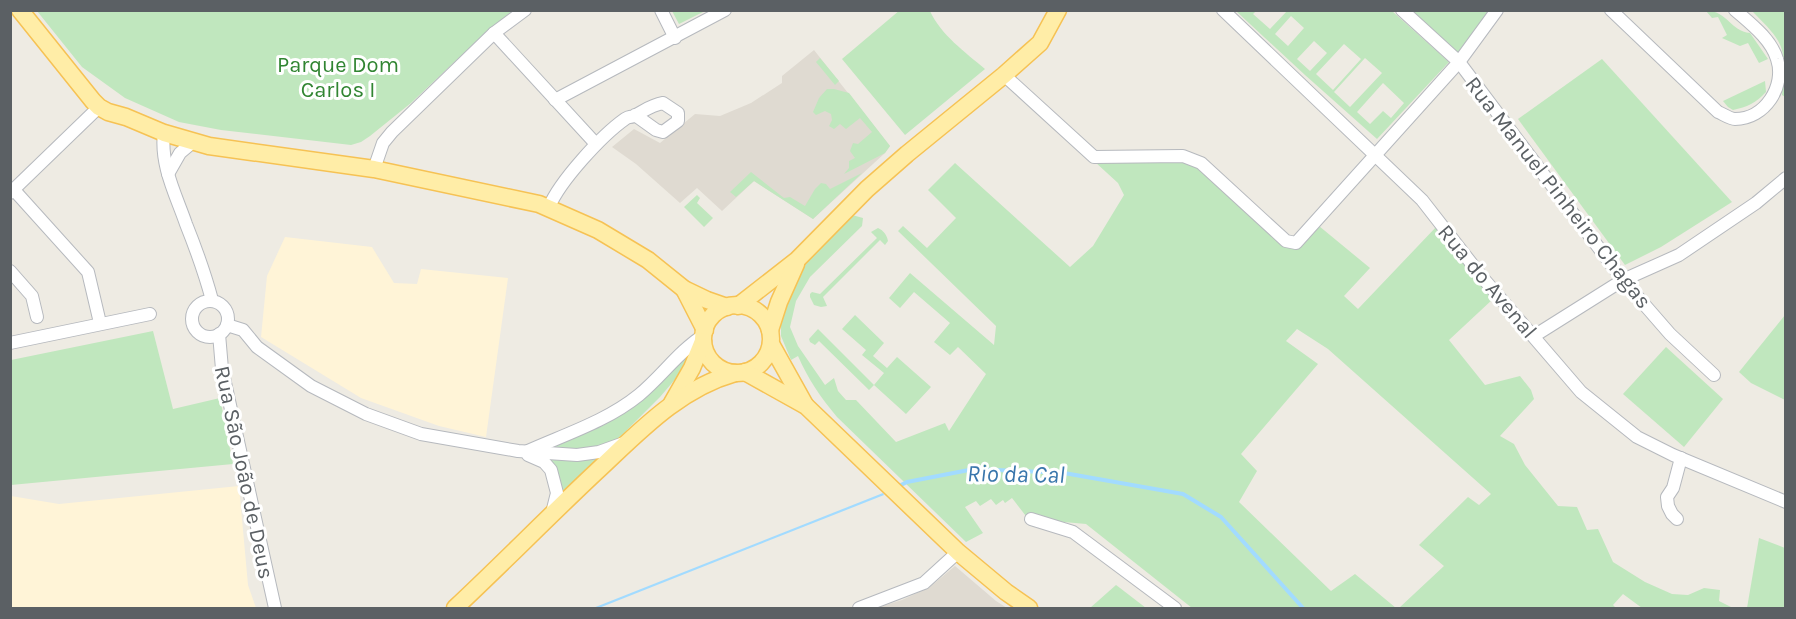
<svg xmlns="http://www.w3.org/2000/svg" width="1796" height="619" viewBox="0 0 1796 619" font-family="Karla,sans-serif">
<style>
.commercial{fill:#fff4d7}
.education{fill:#dfdad1}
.green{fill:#c0e7be;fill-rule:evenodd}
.water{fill:#a2dbff}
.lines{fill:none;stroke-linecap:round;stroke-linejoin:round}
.stream{stroke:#a2dbff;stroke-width:4}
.minor-casing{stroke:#b6b9be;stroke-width:14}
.major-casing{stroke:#f6c254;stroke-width:19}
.minor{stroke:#fff;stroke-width:12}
.major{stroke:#ffeda7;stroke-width:16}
.labels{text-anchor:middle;stroke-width:6;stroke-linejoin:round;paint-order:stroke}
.park-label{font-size:22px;fill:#318532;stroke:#fff}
.street-label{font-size:22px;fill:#5b6064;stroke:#fff}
.water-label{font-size:24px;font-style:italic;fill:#3976ac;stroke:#fff}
</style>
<rect width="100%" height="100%" fill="#eeebe3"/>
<g class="commercial">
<path d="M285,237L372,247L394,283L417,284L421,269L508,278L486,437L439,426L361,398L261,337L267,276Z"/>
<path d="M239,486L248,585L256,608H11V496L59,504Z"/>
</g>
<g class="education">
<path d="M814,50L890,146L885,153L813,219L754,181L722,211L697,188L680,203L636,164L612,147L634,129L660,143L695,114L720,116L751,103L782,83V76Z"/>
<path d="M955,566L996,601L1007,608H876L902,600L930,587Z"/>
</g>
<g class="green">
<path d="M900,10L930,11C941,35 965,52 985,69L905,135L842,59Z"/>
<path d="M37,11H514L484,34L411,103L370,136L361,142L351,145L221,130L179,122L125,98L82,67Z"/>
<path d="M672,11H705L679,24Z"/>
<path d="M1236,11H1256L1253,14L1270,29L1287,11H1392L1449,62L1377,139L1305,75ZM1291,16L1304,28L1288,46L1275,34ZM1314,41L1327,53L1310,71L1297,59ZM1344,44L1361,59L1333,90L1316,74ZM1365,58L1382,73L1350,107L1334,92ZM1383,83L1404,103L1391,118L1383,111L1370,124L1357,112Z"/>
<path d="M1405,11H1492L1458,58Z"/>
<path d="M1706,11C1727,10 1730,31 1750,33L1768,59L1759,63L1748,43L1740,46L1722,38L1727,35L1718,17L1712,18Z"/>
<path d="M1752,11H1785V97L1782,95C1786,47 1786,45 1752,11Z"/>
<path d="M820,58L839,81L835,85L816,62Z"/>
<path d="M1602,59L1732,202L1661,247L1625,265L1518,119Z"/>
<path d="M1765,81L1766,92C1756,103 1747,107 1733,110L1728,107L1723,101Z"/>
<path d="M827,89H834L849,93L890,146L885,153L844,174L849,168V161L855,158L850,151L853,143L858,144L872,132L860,118L846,129L840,124L834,129L829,126L832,120L831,114L825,111L816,115L813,112L819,98Z"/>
<path d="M1183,160L1199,168L1284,245L1319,226L1370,268L1344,296L1358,309L1437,226L1493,299L1449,340L1485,385L1520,376L1531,390L1534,399L1500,436L1514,444L1525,465L1558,506L1577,507L1587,530L1598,529L1613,562L1645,582L1672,594L1688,595L1704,588L1720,590L1719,601L1733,608H1642L1623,594L1613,605L1616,608H1399L1444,566L1419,545L1468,497L1479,505L1491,494L1328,349L1297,329L1286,341L1318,364L1241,454L1257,471L1239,502L1331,591L1355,574L1396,608H1192L1086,524L1031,519L1029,520L1012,498L1005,503L1003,500L996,505L991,499L980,506L976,501L965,507L983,533L966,542L837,417C821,398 808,379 798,356L791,360L781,336V316L801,272L812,255L852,215L863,218L862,226L810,277L796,301L790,327L798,346L825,385L834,378L838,391L846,400H856L896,442L945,423L949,431L986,374L958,347L950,355L934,342L950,323L914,292L900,308L889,298L910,273L994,345L996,326L898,231L903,226L927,248L956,218L928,190L955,163L1070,267L1093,246L1124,195L1118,183L1095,162Z"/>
<path d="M751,172L784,198L790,197L805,206L815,189L821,183L826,184L830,189L862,173L813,219L754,181L736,197L730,192Z"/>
<path d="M697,195L700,198L697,203L713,218L704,227L684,207Z"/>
<path d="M878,228C883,230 887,235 888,241L885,245L880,240L823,297L827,306L821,307L814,305L810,297V294L812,292L820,294L877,238L871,232Z"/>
<path d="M855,315L884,343L873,356L887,368L897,357L931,387L906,414L874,385L869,390L819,341L815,345L810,342L809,339L818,329L874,385L884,373L862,355L866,350L842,329Z"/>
<path d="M1785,315L1786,400H1785L1751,383L1739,372Z"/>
<path d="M153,331L173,409L220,398L233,464L11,485V360Z"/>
<path d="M1666,347L1723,399L1684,447L1623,394Z"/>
<path d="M687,358L677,377L660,397L628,429L604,455L561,493L546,460L554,446L604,425L640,399L681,361Z"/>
<path d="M1759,538L1785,548V608H1747Z"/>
<path d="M1116,585L1120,588L1146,608H1090Z"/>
</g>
<path class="water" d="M883,493L884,495L599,608H593Z"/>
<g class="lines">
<path class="stream" d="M897,487L907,482L974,469L1064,473L1183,494L1221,517L1303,608"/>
<defs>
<g id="minor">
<path d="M661,10L675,38"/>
<path d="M1223,10L1422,200L1482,277L1581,392L1637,437L1673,455L1786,502"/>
<path d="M1402,10L1459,62L1623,280L1670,334L1714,375"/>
<path d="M1611,10L1718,112C1723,114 1730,119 1735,119C1765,119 1786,86 1777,59C1771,39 1751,24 1735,10"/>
<path d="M494,33L596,144"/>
<path d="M1004,75L1094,157L1183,156L1201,163L1286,241L1296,243L1459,62L1497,10"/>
<path d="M555,100L725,10"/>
<path d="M164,133C160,165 176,195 186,224C196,249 205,274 212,300"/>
<path d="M374,169L383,143L392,132L494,33L525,10"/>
<path d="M168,174L180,153L193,142"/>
<path d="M14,190L88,272L100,323"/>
<path d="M10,193L99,107"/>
<path d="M549,207C560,181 601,136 625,119C630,116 628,118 634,116C644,111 651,105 663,103L678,113V121L663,132L656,130L635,115"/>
<path d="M10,271L32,296L37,317"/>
<circle cx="210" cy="319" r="18"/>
<path d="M227,325L243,330L257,347L311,386L366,414L421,434L518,451L577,455L599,452L624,443"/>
<path d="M219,334L222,369L275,608"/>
<path d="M1534,336L1623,280L1679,255L1756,203L1786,178"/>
<path d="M10,343L150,314"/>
<path d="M528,451C566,434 607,421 639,395C662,376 679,351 704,335"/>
<path d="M528,455L544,462L551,470L557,493L552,513"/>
<path d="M1031,519L1073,532L1175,608"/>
<path d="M1677,519L1672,514L1668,506L1667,497L1673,488L1681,458"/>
<path d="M859,608L924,583L958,552"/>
</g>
<g id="major">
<path d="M20,10L93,101L99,107L108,112L126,117L164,133L209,146L374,169L539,204L598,230L648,260L684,289L707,300L727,307"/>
<path d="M684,289L705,330"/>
<circle cx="737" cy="339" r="34"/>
<path d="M738,306L797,260L867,189L907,154L1004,75L1040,43L1058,10"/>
<path d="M770,330L779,302L796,264"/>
<path d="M771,344L805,405"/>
<path d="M745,372L806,406L958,552L1006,592L1029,608"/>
<path d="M672,403L692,368L703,341"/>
<path d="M455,608C502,564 548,517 596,472C638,433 678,389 735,373"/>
</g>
</defs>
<use href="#minor" class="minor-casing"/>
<use href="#major" class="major-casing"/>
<use href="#minor" class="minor"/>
<use href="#major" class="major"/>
</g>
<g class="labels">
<g class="park-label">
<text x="338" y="72">Parque Dom<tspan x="338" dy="25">Carlos I</tspan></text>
</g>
<g class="street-label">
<text transform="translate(1559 192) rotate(52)" y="8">Rua Manuel Pinheiro Chagas</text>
<text transform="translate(1488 281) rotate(50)" y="8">Rua do Avenal</text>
<text transform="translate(245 472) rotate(78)" y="8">Rua São João de Deus</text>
</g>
<g class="water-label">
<text transform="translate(1016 474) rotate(1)" y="8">Rio da Cal</text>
</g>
</g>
<rect width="1796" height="619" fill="none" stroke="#5b6064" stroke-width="24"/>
</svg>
